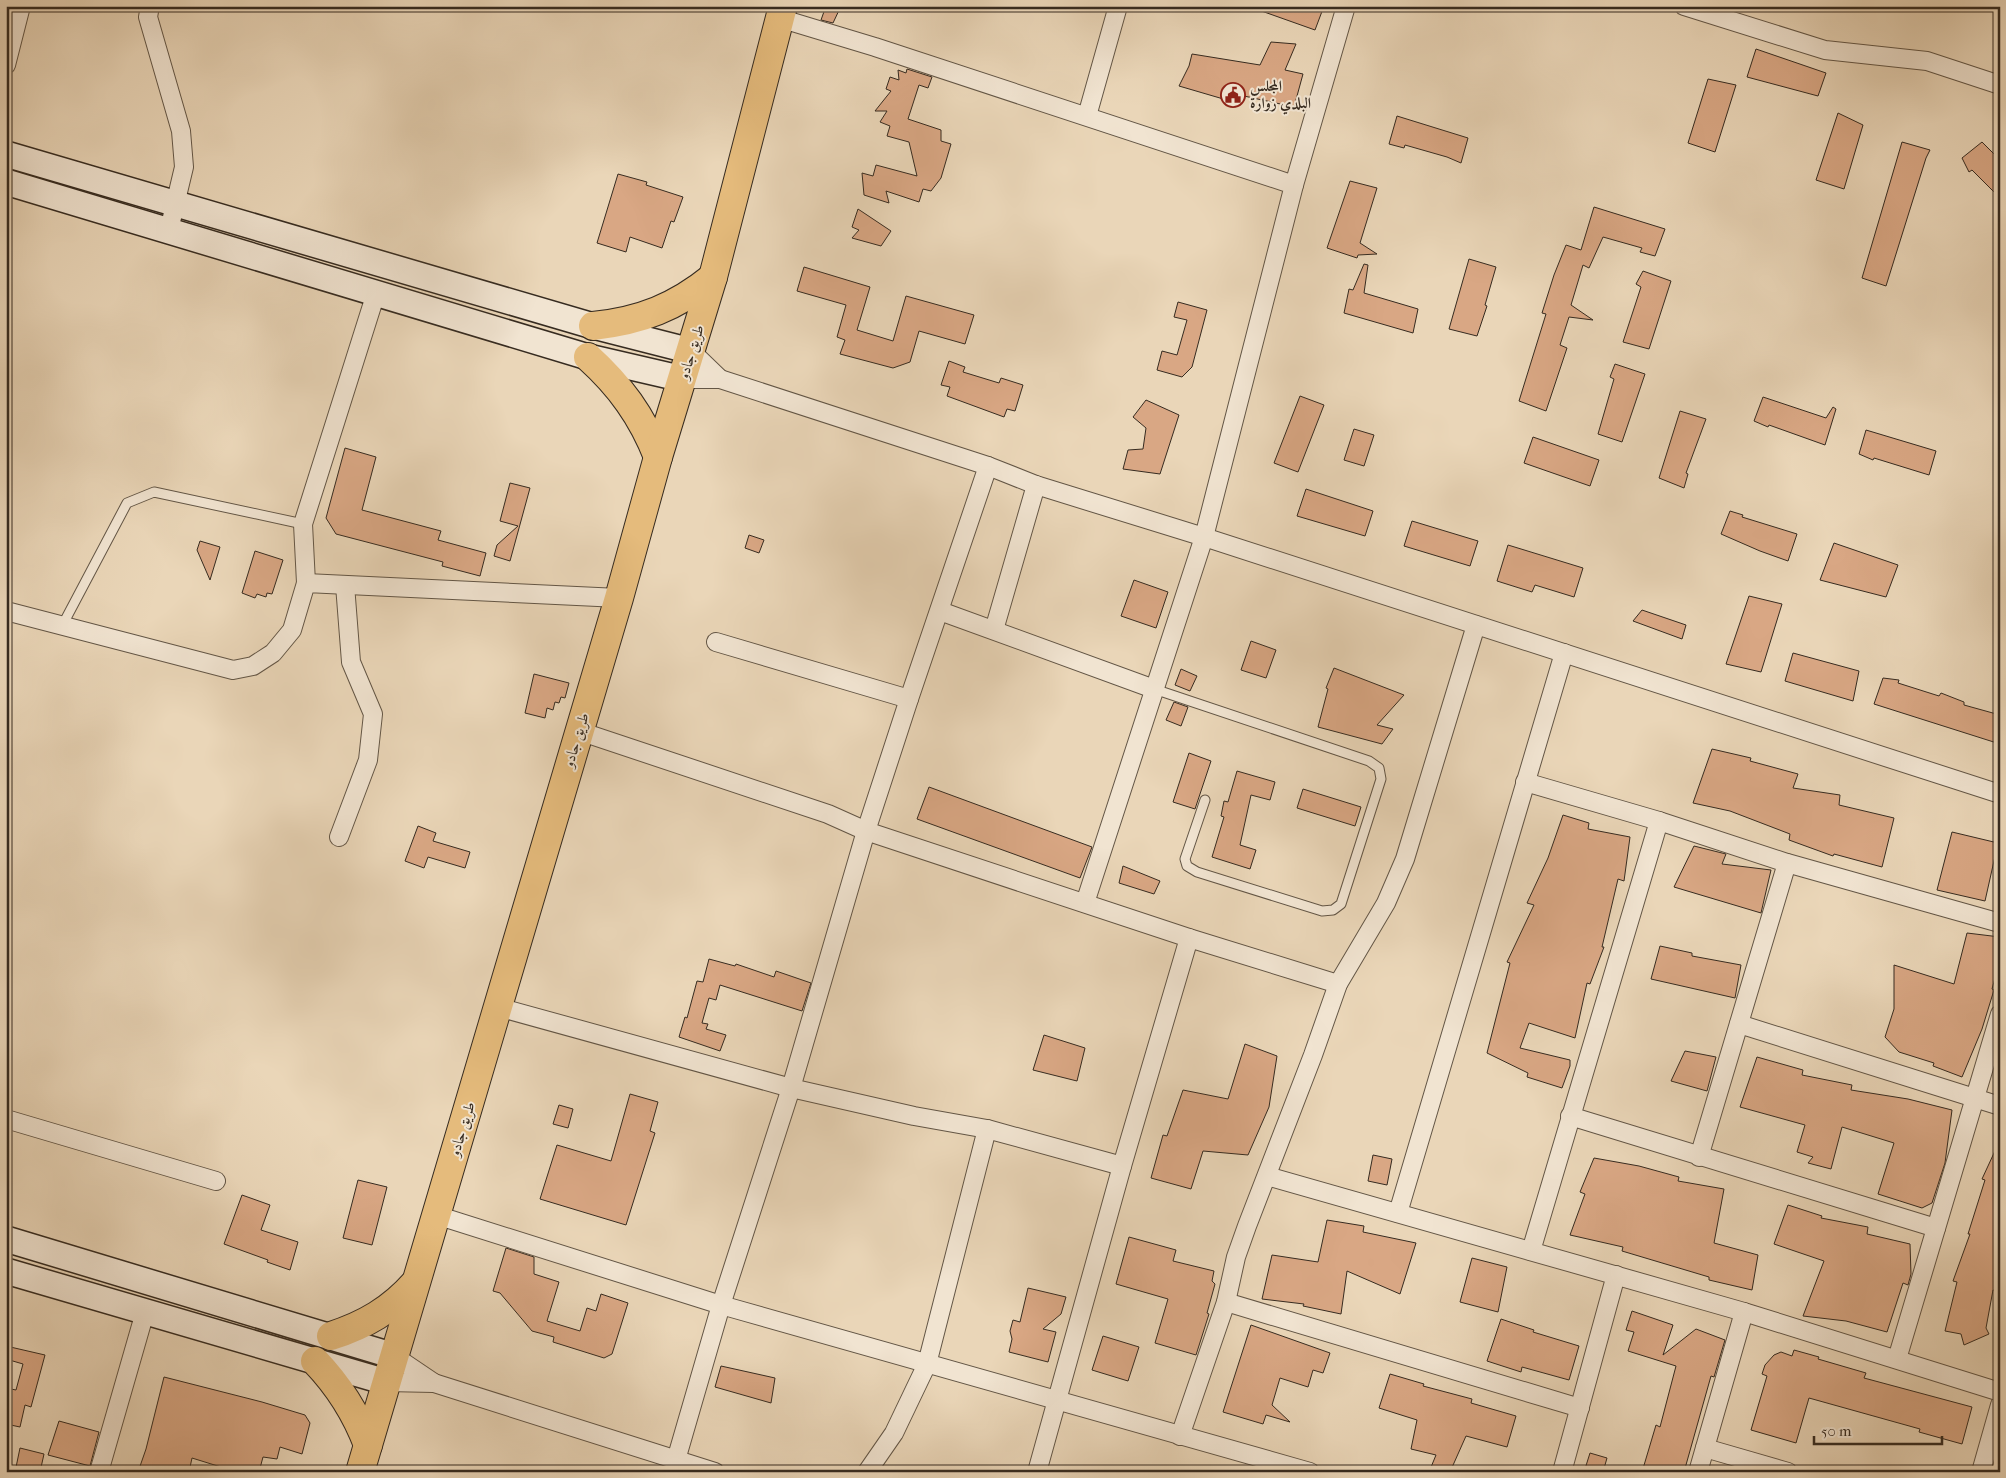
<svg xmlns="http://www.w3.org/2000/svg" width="2006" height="1478" viewBox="0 0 2006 1478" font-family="'IM FELL French Canon',Amiri,serif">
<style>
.building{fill:#d9a784;stroke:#362b20}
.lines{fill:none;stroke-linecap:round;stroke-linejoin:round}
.lane-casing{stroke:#635646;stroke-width:11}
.street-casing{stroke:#635646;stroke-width:20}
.secondary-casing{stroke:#362b20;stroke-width:28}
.highway-casing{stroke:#362b20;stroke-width:30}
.lane{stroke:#f1e4d1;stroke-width:9}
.street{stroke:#f1e4d1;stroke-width:18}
.secondary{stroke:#f1e4d1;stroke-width:25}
.highway{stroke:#e5bb7c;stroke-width:28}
.labels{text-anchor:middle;stroke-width:4;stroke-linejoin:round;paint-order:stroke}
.poi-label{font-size:15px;font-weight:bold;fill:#362b20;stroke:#f1e4d1;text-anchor:start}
.street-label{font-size:15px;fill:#362b20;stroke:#f1e4d1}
</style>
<rect width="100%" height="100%" fill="#ead6b8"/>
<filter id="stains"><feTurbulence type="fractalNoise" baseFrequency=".004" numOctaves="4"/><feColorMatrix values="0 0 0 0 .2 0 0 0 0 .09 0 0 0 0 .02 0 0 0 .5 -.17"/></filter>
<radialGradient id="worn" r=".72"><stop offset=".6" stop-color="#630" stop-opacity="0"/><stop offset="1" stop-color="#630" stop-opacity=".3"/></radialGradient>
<g class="building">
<path d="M826,6H841L833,23L821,20Z"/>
<path d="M1254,6H1324L1315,30L1253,8Z"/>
<path d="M1271,42L1296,44L1285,70L1303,74L1294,107L1244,96L1237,103L1179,86L1189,66L1192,54L1260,65Z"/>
<path d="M1756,49L1826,73L1818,96L1747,77Z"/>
<path d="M907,69L932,77L928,88L919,85L908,119L941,130V141L951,144L941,178L931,191L923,189L919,202L886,191L889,203L864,195L862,173L873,176L876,165L917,176L909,142L887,136L890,126L880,122L887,111H875L891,91L886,89L890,77L899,80L898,70L906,73Z"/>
<path d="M1708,79L1736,85L1715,152L1688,143Z"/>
<path d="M1838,113L1863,125L1844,189L1816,180Z"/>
<path d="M1397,116L1468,138L1461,163L1447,157L1405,145L1404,148L1389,144Z"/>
<path d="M1902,142L1930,150L1926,158L1886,286L1862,278Z"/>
<path d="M1982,142L2000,160V198L1972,170L1969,172L1962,158Z"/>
<path d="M618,174L647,182L646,185L683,197L674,222L671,221L662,248L630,237L626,252L597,243Z"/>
<path d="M1350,181L1377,188L1360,243L1377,254L1358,255L1357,258L1327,248Z"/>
<path d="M1594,207L1665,229L1655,256L1640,252L1642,248L1603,237L1589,268L1583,265L1571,305L1593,320L1569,317L1560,345L1567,348L1546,411L1519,401L1546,314L1542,313L1554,275L1566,245L1581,250Z"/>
<path d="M858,209L891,231L881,246L852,238L859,230L852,227Z"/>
<path d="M1469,259L1496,267L1485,305L1487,306L1477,336L1449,329Z"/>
<path d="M1364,264L1368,265L1364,293L1418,309L1413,333L1344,313L1349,289L1353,290Z"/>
<path d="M804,267L870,287L857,330L893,341L906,296L974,315L965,344L919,331L910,362L893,368L840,354L845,340L837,337L846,305L797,291Z"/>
<path d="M1643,271L1671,281L1649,349L1623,342L1641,287L1636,284Z"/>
<path d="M1178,302L1207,310L1192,367L1182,377L1157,370L1162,351L1177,355L1187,320L1174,317Z"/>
<path d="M949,361L965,367L963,372L999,383L1001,378L1023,385L1015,411L1007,409L1004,417L947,396L950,387L941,385Z"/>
<path d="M1615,364L1645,374L1622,442L1598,434L1614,379L1610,377Z"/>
<path d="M1300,396L1324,405L1298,472L1274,463Z"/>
<path d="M1763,397L1826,418L1833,407L1836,409L1825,445L1769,425L1768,427L1754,421Z"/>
<path d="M1146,400L1179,415L1160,474L1123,469L1128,450L1143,449L1146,428L1133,417Z"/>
<path d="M1680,411L1706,419L1686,473L1688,474L1684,488L1659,478Z"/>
<path d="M1354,429L1374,435L1364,466L1344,460Z"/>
<path d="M1866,430L1936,451L1929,475L1874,458L1873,460L1859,454Z"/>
<path d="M1533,437L1599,460L1590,486L1524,463Z"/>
<path d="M345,448L376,457L362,510L441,531L438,540L486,553L480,576L442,566L443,562L336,534L326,518Z"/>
<path d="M510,483L530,488L510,561L494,556L497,545L518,526L500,521Z"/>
<path d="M1306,489L1373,511L1365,536L1297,516Z"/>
<path d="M1730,511L1743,515L1742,517L1797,534L1788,561L1760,551L1721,534Z"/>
<path d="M1412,521L1478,541L1470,566L1404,546Z"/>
<path d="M749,535L764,540L759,553L745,548Z"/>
<path d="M200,541L220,547L210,580L197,550Z"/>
<path d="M1834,543L1898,565L1886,597L1820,580Z"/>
<path d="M1508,545L1583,568L1574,597L1535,585L1532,592L1497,581Z"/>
<path d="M255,551L283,560L272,594L267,593L266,597L257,594L255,598L242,593Z"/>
<path d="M1134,580L1168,592L1156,628L1121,616Z"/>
<path d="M1749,596L1782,604L1761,672L1726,664Z"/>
<path d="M1642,610L1686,625L1682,639L1633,621Z"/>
<path d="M1251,641L1276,650L1266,678L1241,670Z"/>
<path d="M1793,653L1859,671L1853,701L1785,681Z"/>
<path d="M1334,668L1404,695L1377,725L1393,729L1382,744L1318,727L1328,689L1326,688Z"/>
<path d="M1181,669L1197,676L1190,691L1175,685Z"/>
<path d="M534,674L569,683L565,698L561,697L559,703L555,702L553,710L547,708L545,718L525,713Z"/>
<path d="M1883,678L1899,680L1898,683L1939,696L1941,693L1964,702V705L2000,715V744L1874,704Z"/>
<path d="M1174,702L1188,707L1181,726L1166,720Z"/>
<path d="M1712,749L1751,758L1750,761L1798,774L1793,788L1840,795L1839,805L1894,818L1882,867L1834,854L1833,856L1789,840L1790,834L1730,811L1693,803Z"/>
<path d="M1189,753L1211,761L1195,809L1173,802Z"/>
<path d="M1237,771L1275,782L1270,800L1251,795L1240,845L1256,850L1250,869L1212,857L1224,817L1221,816L1224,801L1228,802Z"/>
<path d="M929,787L1092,847L1080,878L917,819Z"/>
<path d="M1303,789L1361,807L1355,826L1297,808Z"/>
<path d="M1563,815L1589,823L1588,829L1630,837L1624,881L1618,879L1602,947H1604L1590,984L1587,983L1575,1038L1529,1023L1520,1048L1570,1060V1066L1562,1088L1527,1077L1528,1073L1487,1053L1510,963L1507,962L1534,905L1527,903L1548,858Z"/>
<path d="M418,826L436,833L433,841L470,852L465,868L428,857L424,868L405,861Z"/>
<path d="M1952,832L1998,843L1985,901L1937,890Z"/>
<path d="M1694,846L1726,854L1722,864L1771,870L1761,913L1674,887Z"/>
<path d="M1123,866L1160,881L1154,894L1119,883Z"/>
<path d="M1967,933L2000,937V960L1992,989L1994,990L1982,1029L1962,1077L1933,1066L1934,1063L1899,1052L1885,1037L1894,1009V965L1954,984Z"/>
<path d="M1660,946L1692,953V956L1741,965L1735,998L1651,979Z"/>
<path d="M709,959L735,966L736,964L774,977L776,971L811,983L802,1011L720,985L716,1000L709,998L702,1023L708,1024L706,1029L726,1035L720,1051L679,1037L685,1017L687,1018L697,981L703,982Z"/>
<path d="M1044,1035L1085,1048L1077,1081L1033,1070Z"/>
<path d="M1245,1044L1277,1056L1269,1107L1248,1155L1203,1151L1191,1189L1151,1178L1163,1135L1167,1136L1183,1090L1228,1099Z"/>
<path d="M1685,1051L1716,1057L1707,1091L1671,1081Z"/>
<path d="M1757,1057L1803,1070L1802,1075L1852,1085L1851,1090L1908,1099L1952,1110L1945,1163L1932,1203L1922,1208L1878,1194L1894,1143L1842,1127L1831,1169L1808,1163L1813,1157L1797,1152L1805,1125L1740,1107Z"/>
<path d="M630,1094L658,1102L650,1131L655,1133L626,1225L540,1199L557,1145L611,1161Z"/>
<path d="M559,1105L573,1109L568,1128L553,1124Z"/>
<path d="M2000,1140V1292L1993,1290L1986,1328L1989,1334L1964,1345L1961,1334L1945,1331L1957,1282L1953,1281L1970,1234H1968L1985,1180L1982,1179Z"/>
<path d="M1373,1155L1392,1159L1387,1185L1368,1181Z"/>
<path d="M1594,1158L1639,1166L1679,1177L1678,1181L1724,1189L1714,1243L1758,1255L1752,1290L1709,1280V1277L1622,1251L1623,1247L1570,1235L1585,1194L1580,1192Z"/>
<path d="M358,1180L387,1187L372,1245L343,1238Z"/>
<path d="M242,1195L270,1205L261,1230L298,1242L290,1270L267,1262L268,1260L224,1244Z"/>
<path d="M1788,1205L1822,1216L1821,1218L1868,1227L1867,1234L1910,1244L1911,1274L1908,1285L1903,1283L1887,1332L1846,1321L1803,1316L1824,1261L1774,1244Z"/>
<path d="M1327,1220L1364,1226L1363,1232L1416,1243L1400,1294L1347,1271L1341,1314L1303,1306L1304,1304L1262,1299L1272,1255L1318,1262Z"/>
<path d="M1129,1237L1176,1250L1173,1261L1214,1271L1212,1281L1215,1284L1207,1313L1209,1314L1196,1355L1155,1343L1168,1299L1116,1284Z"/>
<path d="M506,1248L534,1257V1274L559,1282L547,1321L580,1331L587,1308L596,1311L601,1294L628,1303L612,1354L604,1358L553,1342L554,1337L532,1331L500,1293L493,1291Z"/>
<path d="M1472,1258L1507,1267L1498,1312L1460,1302Z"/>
<path d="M1028,1288L1066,1297L1061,1314L1043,1329L1056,1332L1048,1362L1009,1352L1012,1339L1010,1331L1013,1320L1020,1322Z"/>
<path d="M1632,1311L1673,1325L1663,1355L1696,1329L1725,1340L1714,1377L1711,1376L1684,1472H1642L1656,1425L1660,1427L1676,1366L1628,1351L1634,1332L1626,1330Z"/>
<path d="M1501,1319L1534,1330L1533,1332L1579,1346L1569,1380L1522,1367L1521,1372L1487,1361Z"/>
<path d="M1251,1325L1330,1353L1323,1373L1313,1370L1308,1387L1280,1378L1272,1405L1290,1422L1266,1415L1263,1424L1223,1412Z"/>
<path d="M1103,1336L1139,1347L1128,1381L1092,1370Z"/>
<path d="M6,1346L45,1355L31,1407L25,1405L20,1427L6,1424V1388L16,1390L23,1364L6,1359Z"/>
<path d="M1794,1350L1819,1357L1818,1359L1866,1373L1864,1378L1972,1407L1962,1444L1919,1432L1920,1429L1809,1398L1796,1443L1751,1430L1767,1376L1762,1374L1765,1365L1774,1355L1781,1352L1792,1356Z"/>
<path d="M721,1366L775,1378L771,1403L715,1387Z"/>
<path d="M1390,1374L1424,1384L1423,1386L1472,1399L1471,1403L1516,1416L1507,1447L1466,1436L1450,1472H1429L1436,1455L1411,1449L1417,1420L1379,1408Z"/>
<path d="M164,1377L262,1402L305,1415L310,1423L302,1454L280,1447L277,1459L263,1457L259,1472H237L192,1458L189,1472H138L146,1449Z"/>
<path d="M59,1421L99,1432L90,1466L48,1455Z"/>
<path d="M20,1448L44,1454L40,1472H15Z"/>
<path d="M1590,1453L1607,1458L1603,1472H1584Z"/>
</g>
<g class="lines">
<defs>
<g id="lane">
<path d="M62,626L127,503L154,492L303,524"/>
<path d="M1154,689L1369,761L1379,768L1381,779L1341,904L1333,910L1322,911L1197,872L1187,866L1185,859L1205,800"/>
</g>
<g id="street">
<path d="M150,6L148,17L181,131L184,167L169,230"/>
<path d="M1684,6L1825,50L1927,61L2000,85"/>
<path d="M779,18L875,47L1294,185L1204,537L1085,903"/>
<path d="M6,65L21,6"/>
<path d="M1087,116L1118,6"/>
<path d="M1294,185L1346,6"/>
<path d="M691,351L720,379"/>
<path d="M683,379H720L988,466L1036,485L1204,537L2000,794"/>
<path d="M306,583L303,524L376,293"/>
<path d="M6,611L233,670L253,666L273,653L292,630L306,583L619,598"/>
<path d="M940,611L1154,689"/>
<path d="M994,630L1036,485"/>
<path d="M716,642L909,699"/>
<path d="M579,731L828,814L866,831L1189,938L1338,984"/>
<path d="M1525,782L1659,821L1787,863L2000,923"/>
<path d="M339,837L368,760L373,714L351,662L345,585"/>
<path d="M498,1007L791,1088L914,1116L987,1129L1122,1166"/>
<path d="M1739,1024L2000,1106"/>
<path d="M1570,1116L1936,1228"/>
<path d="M6,1119L216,1181"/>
<path d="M1699,1157L1787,863"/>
<path d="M1267,1176L1744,1312L2000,1392"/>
<path d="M1398,1213L1564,653"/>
<path d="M436,1215L721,1305L1310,1472"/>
<path d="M1531,1251L1659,821"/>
<path d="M1226,1302L1580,1408"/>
<path d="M394,1356L434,1383"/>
<path d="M1897,1359L2000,1014"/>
<path d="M386,1382L434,1383L715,1472"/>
<path d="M1180,1436L1226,1302L1236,1257L1247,1226L1313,1055L1338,984L1386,903L1405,859L1476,625"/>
<path d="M1705,1448L1788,1472"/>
<path d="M676,1460L721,1305L791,1088L866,831L909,699L988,466"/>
<path d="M99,1472L145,1312"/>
<path d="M867,1472L894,1433L927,1364L987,1129"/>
<path d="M1037,1472L1122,1166L1189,938"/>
<path d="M1562,1472L1616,1275"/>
<path d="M1698,1472L1744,1312"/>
<path d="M1981,1472L2000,1405"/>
</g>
<g id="secondary">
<path d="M6,154L593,326L691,351"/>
<path d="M6,182L588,357L683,379"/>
<path d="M6,1239L394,1356"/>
<path d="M6,1271L386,1382"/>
</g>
<g id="highway">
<path d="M593,326C641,321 676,307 713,277"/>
<path d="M588,357C620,386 642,416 658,457"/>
<path d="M331,1336C365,1325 391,1310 415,1283"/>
<path d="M315,1361C339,1386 356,1413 368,1445"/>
<path d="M360,1472L619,598L658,457L713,277L783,6"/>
</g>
</defs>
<use href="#lane" class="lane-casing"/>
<use href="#street" class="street-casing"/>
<use href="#secondary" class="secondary-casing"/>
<use href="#highway" class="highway-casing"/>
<use href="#lane" class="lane"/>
<use href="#street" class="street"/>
<use href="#secondary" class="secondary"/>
<use href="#highway" class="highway"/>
</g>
<defs>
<symbol id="civic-ring" viewBox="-11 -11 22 22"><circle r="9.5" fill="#f1e4d1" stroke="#8f2418" stroke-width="1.5"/><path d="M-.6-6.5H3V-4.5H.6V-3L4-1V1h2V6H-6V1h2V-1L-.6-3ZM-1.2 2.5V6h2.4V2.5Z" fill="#8f2418"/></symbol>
</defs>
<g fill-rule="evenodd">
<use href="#civic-ring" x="1219" y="81" width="28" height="28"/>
</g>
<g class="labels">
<g class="poi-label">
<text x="1250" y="91">المجلس<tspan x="1250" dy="17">البلدي زوارة</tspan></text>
</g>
<g class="street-label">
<text transform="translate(691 352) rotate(-73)" y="5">طريق جادو</text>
<text transform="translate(576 740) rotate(-73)" y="5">طريق جادو</text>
<text transform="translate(462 1129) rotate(-73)" y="5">طريق جادو</text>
</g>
</g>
<rect width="2006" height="1478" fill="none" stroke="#ead6b8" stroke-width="25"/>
<rect x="8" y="8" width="1991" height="1463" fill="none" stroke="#362b20" stroke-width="2.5"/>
<rect x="12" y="12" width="1981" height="1453" fill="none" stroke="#362b20"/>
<path d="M1814 1436v8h128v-8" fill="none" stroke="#362b20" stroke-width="2.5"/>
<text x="1821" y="1436" font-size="15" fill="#362b20" stroke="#f1e4d1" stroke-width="4" paint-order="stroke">50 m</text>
<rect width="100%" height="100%" filter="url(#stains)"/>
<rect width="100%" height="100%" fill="url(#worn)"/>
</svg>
